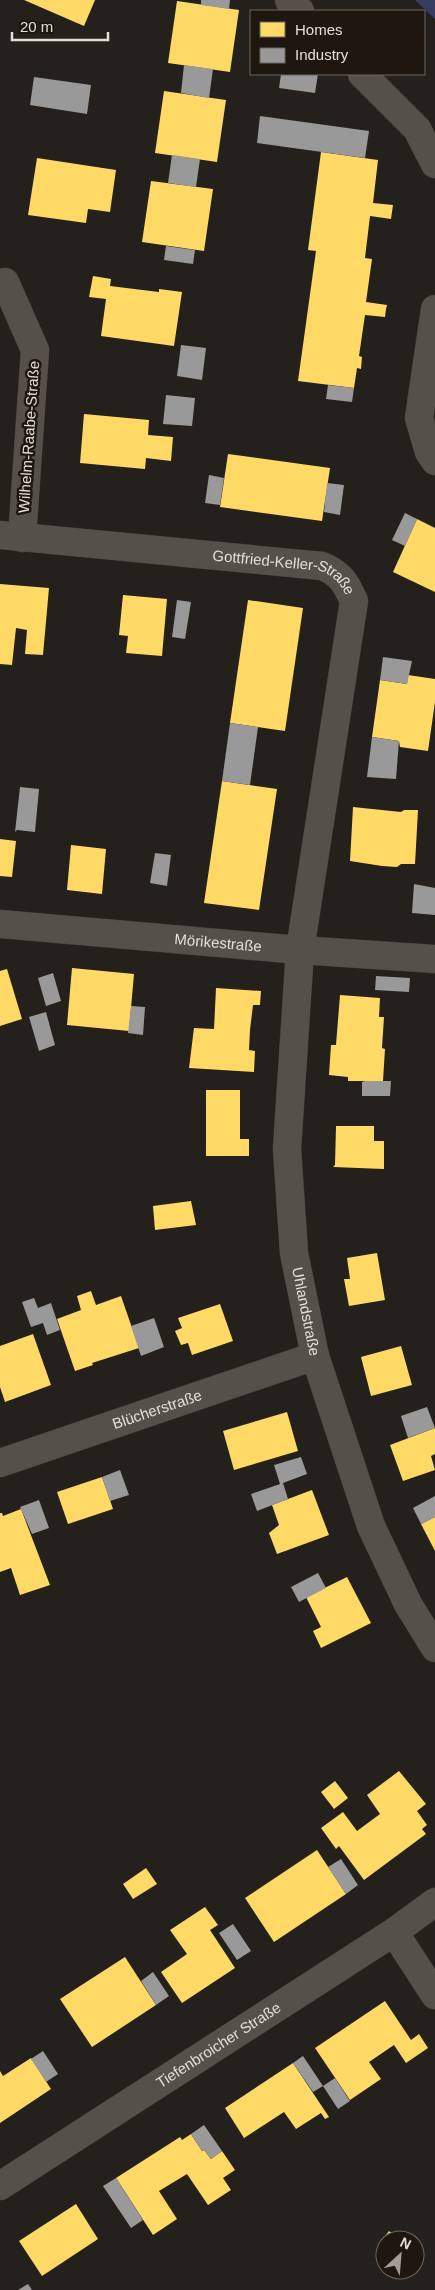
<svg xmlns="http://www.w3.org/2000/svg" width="435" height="2290" viewBox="0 0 435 2290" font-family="Arial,sans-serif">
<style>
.green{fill:#383c61}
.homes{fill:#ffd966}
.industry{fill:#999}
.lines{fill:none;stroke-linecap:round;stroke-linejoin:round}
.minor-casing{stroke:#3e3b37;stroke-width:29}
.minor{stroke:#56504b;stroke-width:28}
.labels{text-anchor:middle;stroke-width:5;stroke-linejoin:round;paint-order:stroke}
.street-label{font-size:15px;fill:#e3ded8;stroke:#1e170f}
</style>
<rect width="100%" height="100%" fill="#24201c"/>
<path class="green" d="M415,0H435V19Z"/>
<g class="homes">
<path d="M24,0H95L84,26Z"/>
<path d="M177,1L239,10L230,72L168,63Z"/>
<path d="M164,91L226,100L217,162L155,153Z"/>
<path d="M321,152L378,160L373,203L393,205L391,219L370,216L365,258L372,259L366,302L387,305L386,309L385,317L365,315L359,356L362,357L361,369L357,368L354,388L298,381L316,251L308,250Z"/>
<path d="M37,158L116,170L110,212L88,209L86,223L28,215Z"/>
<path d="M151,181L213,189L204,251L142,242Z"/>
<path d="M93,276L111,279L110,286L159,292V289L182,292L174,346L101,336L106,299L89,297Z"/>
<path d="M84,414L149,420L148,435L173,437L171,461L146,458L145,469L80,463Z"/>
<path d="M228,454L330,468L322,521L220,507Z"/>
<path d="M417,519L435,528V592L393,572Z"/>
<path d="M0,584L49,588L43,655L25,654L27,630L16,628L12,665L0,664Z"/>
<path d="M123,595L167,599L162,656L126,653L128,636L119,635Z"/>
<path d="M248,600L303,608L285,731L230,723Z"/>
<path d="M408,675L435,679V702L428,751L400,747L399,741L372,737L380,680L407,684Z"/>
<path d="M222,781L277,789L259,910L204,903Z"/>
<path d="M353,807L401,812L404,810H418L415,864H401L397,867L382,866L350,861Z"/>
<path d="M0,839L16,841L12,877L0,876Z"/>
<path d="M71,845L106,849L102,894L67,890Z"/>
<path d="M72,968L134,974L129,1031L67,1025Z"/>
<path d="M7,969L22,1019L0,1026V971Z"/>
<path d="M216,988L261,991L260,1005H253L250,1030L249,1050L255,1051L254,1072L189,1068L194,1028L214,1029Z"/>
<path d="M340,995L380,998L379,1017H384L382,1048L385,1049L383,1081H348V1077L329,1075L331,1045H336Z"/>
<path d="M206,1090H240V1139H249V1156H206Z"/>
<path d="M336,1126H374V1141H384V1169L333,1167L335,1165Z"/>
<path d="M191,1201L196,1225L155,1230L153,1206Z"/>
<path d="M377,1253L385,1300L349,1306L344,1279H350L347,1258Z"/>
<path d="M91,1291L96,1305L121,1296L139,1348L92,1363L93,1365L75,1371L57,1319L81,1310L77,1296Z"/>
<path d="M220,1304L233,1341L192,1355L188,1343L181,1345L175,1331L182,1328L178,1318Z"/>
<path d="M33,1334L51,1385L5,1402L0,1387V1346Z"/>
<path d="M401,1346L412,1385L371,1396L361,1357Z"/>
<path d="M287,1412L298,1451L234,1470L223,1431Z"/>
<path d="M435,1428V1454L431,1456L435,1470L403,1481L390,1445Z"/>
<path d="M102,1477L113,1509L68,1524L57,1492Z"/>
<path d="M312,1490L329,1535L277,1554L269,1533L279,1525L272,1505Z"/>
<path d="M21,1509L50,1585L20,1595L11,1568L0,1572V1513H2L3,1516Z"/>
<path d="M435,1517V1551L421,1524Z"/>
<path d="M347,1577L371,1623L321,1648L313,1631L321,1627L306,1597Z"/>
<path d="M399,1771L426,1804L417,1811L427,1825L422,1829L426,1834L364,1880L339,1846L336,1849L321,1828L343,1812L357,1831L380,1814L367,1795Z"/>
<path d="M335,1781L348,1798L334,1809L321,1792Z"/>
<path d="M317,1850L346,1894L274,1942L245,1898Z"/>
<path d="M146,1868L157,1884L133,1899L123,1884Z"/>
<path d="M205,1907L218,1925L210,1930L235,1968L182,2003L161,1972L187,1954L170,1930Z"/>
<path d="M125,1957L156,2005L92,2047L60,1999Z"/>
<path d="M385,2001L411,2040L419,2034L428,2048L406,2063L394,2045L369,2062L381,2079L350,2100L315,2048Z"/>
<path d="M31,2058L51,2089L0,2123V2071L3,2076Z"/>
<path d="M293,2063L329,2117L325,2119L321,2113L296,2129L284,2112L244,2138L225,2108Z"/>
<path d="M191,2134L202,2151L204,2150L211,2159L222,2151L235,2170L223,2178L231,2190L208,2205L187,2174L159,2191L177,2219L153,2235L116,2178L180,2137L182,2140Z"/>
<path d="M76,2204L98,2239L42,2276L19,2241Z"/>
<path d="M389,2231L400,2240H385V2250L378,2245Z"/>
</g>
<g class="industry">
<path d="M201,0H230L229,9L201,5Z"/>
<path d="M184,65L213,69L209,98L181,93Z"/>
<path d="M281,74H318L315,93L279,88Z"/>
<path d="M34,77L91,85L87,114L30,105Z"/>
<path d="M260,116L369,131L365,158L257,143Z"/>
<path d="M172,155L200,159L196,187L168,183Z"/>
<path d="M166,246L195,250L193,264L164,260Z"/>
<path d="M181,345L206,348L202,380L177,376Z"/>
<path d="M328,385L354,388L352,402L326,399Z"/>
<path d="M166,395L195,398L192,426L163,424Z"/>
<path d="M209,475L224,478L220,505L205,503Z"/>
<path d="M327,483L344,485L340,515L324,512Z"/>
<path d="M405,513L417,519L405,546L392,540Z"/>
<path d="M177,600L191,602L185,639L172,637Z"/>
<path d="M383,657L412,661L407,684L380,680Z"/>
<path d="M230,723L258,727L250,785L222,781Z"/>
<path d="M372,737L399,741L396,779L367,777Z"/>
<path d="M20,787L39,789L35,832L17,830L15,832Z"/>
<path d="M155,853L171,855L167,886L150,883Z"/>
<path d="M414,884L435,888V915L412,913Z"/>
<path d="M53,973L61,1001L46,1006L38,978Z"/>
<path d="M376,976L410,978L409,992L375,990Z"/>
<path d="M131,1006L145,1007L143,1035L128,1033Z"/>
<path d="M46,1012L55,1045L39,1051L29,1017Z"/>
<path d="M365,1081H391L390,1096H362V1082Z"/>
<path d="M34,1298L38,1308L51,1303L60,1330L47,1335L43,1323L31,1327L22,1302Z"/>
<path d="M154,1318L164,1347L141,1356L131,1326Z"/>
<path d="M427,1407L435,1428L408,1438L401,1416Z"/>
<path d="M301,1457L307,1474L283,1483L288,1499L257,1511L251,1494L280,1484L274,1465Z"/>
<path d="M120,1470L129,1495L110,1501L102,1477Z"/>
<path d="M435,1496V1517L421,1524L413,1508Z"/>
<path d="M39,1500L49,1528L32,1534L20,1507Z"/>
<path d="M318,1573L326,1588L299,1602L291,1587Z"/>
<path d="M341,1859L358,1885L346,1894L328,1867Z"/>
<path d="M233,1924L251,1951L237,1960L219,1933Z"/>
<path d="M153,1972L169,1996L156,2005L141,1981Z"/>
<path d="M43,2051L58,2074L46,2082L31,2059Z"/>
<path d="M303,2056L323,2086L313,2092L293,2063Z"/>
<path d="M335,2078L350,2101L338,2109L323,2086Z"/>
<path d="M204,2125L222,2151L211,2159L204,2150L202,2151L191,2134Z"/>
<path d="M116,2178L143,2220L131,2228L103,2186Z"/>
<path d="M28,2284L32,2290H18Z"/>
</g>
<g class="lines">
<defs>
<g id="minor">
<path d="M289,0L300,11"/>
<path d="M362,74L417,129L435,164"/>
<path d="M5,282L35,350L22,538"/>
<path d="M435,309L419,418L429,452L435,461"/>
<path id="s1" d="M0,535L322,566C340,573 346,583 354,601L300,950L287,1149L294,1253L315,1356L371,1526L408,1604L435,1648"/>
<path id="s2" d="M0,924L300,950L435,959"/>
<path id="s3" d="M0,1463L315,1356"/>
<path d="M394,1932L435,1995"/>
<path id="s4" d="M0,2186L394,1932L435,1902"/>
</g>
</defs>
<use href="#minor" class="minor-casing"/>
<use href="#minor" class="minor"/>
</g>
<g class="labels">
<g class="street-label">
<text transform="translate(29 437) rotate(-86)" y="5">Wilhelm-Raabe-Straße</text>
<text dy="5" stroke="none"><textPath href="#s1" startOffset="289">Gottfried-Keller-Straße</textPath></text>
<text dy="5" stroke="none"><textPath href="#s2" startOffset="219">Mörikestraße</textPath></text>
<text dy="5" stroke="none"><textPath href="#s1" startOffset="1089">Uhlandstraße</textPath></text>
<text dy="5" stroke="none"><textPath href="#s3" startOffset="166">Blücherstraße</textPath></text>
<text dy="5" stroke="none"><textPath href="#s4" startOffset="260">Tiefenbroicher Straße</textPath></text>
</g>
</g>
<rect x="250" y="10" width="175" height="65" fill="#1e170f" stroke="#6d675f"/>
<rect x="260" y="22" width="25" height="15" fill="#ffd966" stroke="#6d675f"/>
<text x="295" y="35" font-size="15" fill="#e3ded8">Homes</text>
<rect x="260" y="48" width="25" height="15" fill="#999999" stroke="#6d675f"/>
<text x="295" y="60" font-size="15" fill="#e3ded8">Industry</text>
<g transform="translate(400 2255) rotate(26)"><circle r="24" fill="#1e170f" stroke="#6d675f"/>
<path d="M0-4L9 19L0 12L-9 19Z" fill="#a09c96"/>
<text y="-8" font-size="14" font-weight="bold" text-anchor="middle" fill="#e3ded8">N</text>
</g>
<path d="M12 32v8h96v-8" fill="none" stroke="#e3ded8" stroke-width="2.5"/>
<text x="20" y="32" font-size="15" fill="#e3ded8" stroke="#1e170f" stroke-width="4" paint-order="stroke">20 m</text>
</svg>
